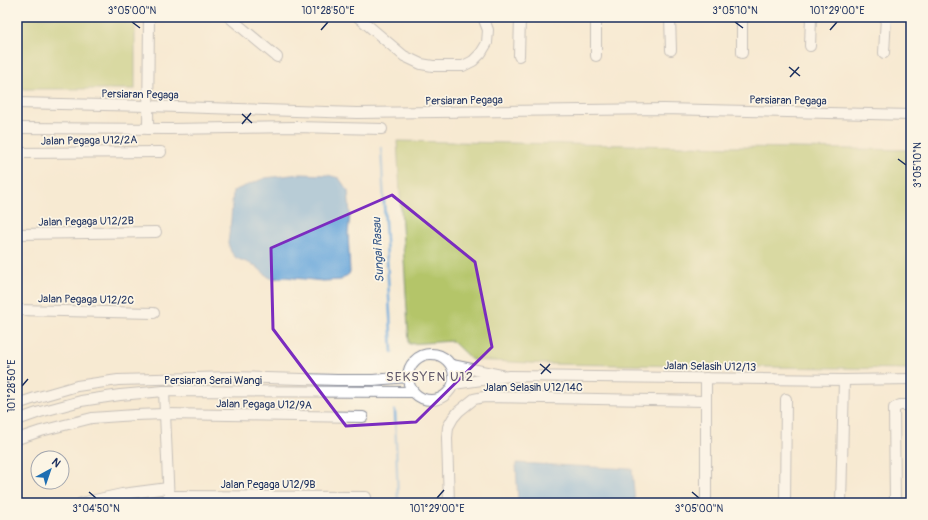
<svg xmlns="http://www.w3.org/2000/svg" width="928" height="520" viewBox="0 0 928 520" font-family="Pangolin,sans-serif">
<style>
.green{fill:#b4c569;stroke:#687a64}
.water{fill:#6ba8dc;stroke:#436c9d}
.lines{fill:none;stroke-linecap:round;stroke-linejoin:round}
.stream{stroke:#6ba8dc;stroke-width:2.5}
.minor-casing{stroke:#898c98;stroke-width:12}
.minor{stroke:#fff;stroke-width:10}
.marked{fill:none;stroke:#7b2cbf;stroke-width:3;stroke-linejoin:round}
.ticks{fill:none;stroke:#1b2f5e;stroke-width:1.5}
.labels{text-anchor:middle;stroke-width:3.5;stroke-linejoin:round;paint-order:stroke}
.street-label{font-size:11px;fill:#1b2f5e;stroke:#fcf5e5}
.water-label{font-size:12px;font-style:italic;fill:#37598a;stroke:#fcf5e5}
.quarter-label{font-size:13px;letter-spacing:1px;fill:#615a6b;stroke:#fcf5e5}
.neatline{fill:none;stroke:#1b2f5e;stroke-width:1.5}
.ticks-label{font-size:10px;text-anchor:middle;fill:#1b2f5e}
</style>
<rect width="100%" height="100%" fill="#fcf5e5"/>
<filter id="ink" filterUnits="userSpaceOnUse"><feTurbulence type="fractalNoise" baseFrequency=".025" numOctaves="2"/><feDisplacementMap in="SourceGraphic" scale="8" xChannelSelector="R" yChannelSelector="G"/><feConvolveMatrix kernelMatrix="1 2 1 2 8 2 1 2 1" color-interpolation-filters="sRGB"/></filter>
<filter id="wash" filterUnits="userSpaceOnUse"><feTurbulence type="fractalNoise" baseFrequency=".012" numOctaves="4" result="noise"/><feDisplacementMap in="SourceGraphic" scale="16" xChannelSelector="R" yChannelSelector="G"/><feGaussianBlur stdDeviation="0.9" result="paint"/><feColorMatrix in="noise" values="0 0 0 0 0 0 0 0 0 0 0 0 0 0 0 0 0 1.4 0 .05"/><feComposite in="paint" operator="in"/></filter>
<g filter="url(#wash)">
<rect width="100%" height="100%" fill="#f7ead2"/>
<g class="green">
<rect x="17" y="17" width="118" height="72"/>
<path d="M397,141L911,150V369L548,364L472,360L452,341L409,344Z"/>
</g>
<g class="water">
<path d="M300,174L328,175L339,178L348,191L350,214L348,233L350,273L341,280L323,281L285,277L272,279L267,276L256,266L236,258L231,252L228,243L231,220L233,191L265,178Z"/>
<path d="M516,463L632,469L635,503H518Z"/>
</g>
<g class="lines">
<g class="stream">
<path d="M381,148L392,352"/>
<path d="M395,411L398,503"/>
</g>
</g>
</g>
<g filter="url(#ink)">
<g class="lines">
<defs>
<g id="minor">
<path d="M229,17L277,57"/>
<path d="M358,17L404,56L421,64L433,66H463L473,61L481,53L487,43L488,30L483,17"/>
<path d="M596,17V56"/>
<path d="M670,17L671,50"/>
<path d="M742,17V53"/>
<path d="M810,46L811,17"/>
<path d="M884,53L886,17"/>
<path d="M519,56L520,17"/>
<path d="M17,103L148,106L357,113L664,109L911,115"/>
<path d="M17,128L170,129L295,127L382,129"/>
<path d="M148,129L149,17"/>
<path d="M17,153L161,152"/>
<path d="M17,234L156,232"/>
<path d="M17,310L154,313"/>
<circle cx="431" cy="377" r="23"/>
<path d="M452,365L501,375"/>
<path d="M706,378V503"/>
<path d="M454,384L509,376L844,380L911,379"/>
<path d="M164,391L169,503"/>
<path d="M17,404L35,398L77,386L118,380L233,377L337,380H373L408,377"/>
<path d="M17,420L40,412L81,401L120,395L164,391L413,392"/>
<path d="M17,439L41,431L92,418L135,415L165,414L363,417"/>
<path d="M169,496L366,497"/>
<path d="M81,503L122,494L168,488"/>
<path d="M449,503L447,438L448,427L453,418L459,411L474,399L484,397L705,401"/>
<path d="M785,503L786,399"/>
<path d="M841,503L844,380"/>
<path d="M895,503L894,408L900,405H911"/>
</g>
</defs>
<use href="#minor" class="minor-casing"/>
<use href="#minor" class="minor"/>
</g>
</g>
<path d="M0 0H928V520H0ZM392,195L475,262L492,347L416,422L346,426L273,329L271,248Z" fill="#f7ead2" fill-opacity=".55" fill-rule="evenodd"/>
<path class="marked" d="M392,195L475,262L492,347L416,422L346,426L273,329L271,248Z"/>
<path class="ticks" d="M132,22L140,28M735,22L743,28M321,30L328,22M830,30L837,22M789,67L800,76M790,77L799,67M242,114L252,123M242,124L251,113M898,159L906,165M540,364L551,373M541,374L550,364M22,386L28,379M89,492L96,498M692,492L699,498M437,498L444,490"/>
<g class="labels">
<g class="street-label">
<text transform="translate(140 94) rotate(1)" y="4">Persiaran Pegaga</text>
<text transform="translate(464 100) rotate(-1)" y="4">Persiaran Pegaga</text>
<text transform="translate(788 100) rotate(1)" y="4">Persiaran Pegaga</text>
<text transform="translate(89 140) rotate(-1)" y="4">Jalan Pegaga U12/2A</text>
<text transform="translate(86 221) rotate(-1)" y="4">Jalan Pegaga U12/2B</text>
<text transform="translate(86 299) rotate(1)" y="4">Jalan Pegaga U12/2C</text>
<text transform="translate(710 366) rotate(1)" y="4">Jalan Selasih U12/13</text>
<text x="213" y="384">Persiaran Serai Wangi</text>
<text x="533" y="391">Jalan Selasih U12/14C</text>
<text transform="translate(264 404) rotate(1)" y="4">Jalan Pegaga U12/9A</text>
<text x="268" y="488">Jalan Pegaga U12/9B</text>
</g>
<g class="water-label">
<text transform="translate(378 250) rotate(-93)" y="4">Sungai Rasau</text>
</g>
<g class="quarter-label">
<text x="430" y="381">SEKSYEN U12</text>
</g>
</g>
<rect width="928" height="520" fill="none" stroke="#fcf5e5" stroke-width="44"/>
<g transform="translate(50 470) rotate(40)"><circle r="19" fill="#fcf5e5" stroke="#a2a6af"/>
<path d="M0-3L7 15L0 10L-7 15Z" fill="#1f6fb2"/>
<text y="-6" font-size="11" font-weight="bold" text-anchor="middle" fill="#1b2f5e">N</text>
</g>
<rect x="22" y="22" width="884" height="476" class="neatline"/>
<g class="ticks-label">
<text x="132" y="14">3°05'00"N</text>
<text x="328" y="14">101°28'50"E</text>
<text x="735" y="14">3°05'10"N</text>
<text x="837" y="14">101°29'00"E</text>
<text transform="translate(917 165) rotate(-90)" y="4">3°05'10"N</text>
<text transform="translate(11 386) rotate(-90)" y="4">101°28'50"E</text>
<text x="96" y="512">3°04'50"N</text>
<text x="437" y="512">101°29'00"E</text>
<text x="699" y="512">3°05'00"N</text>
</g>
</svg>
